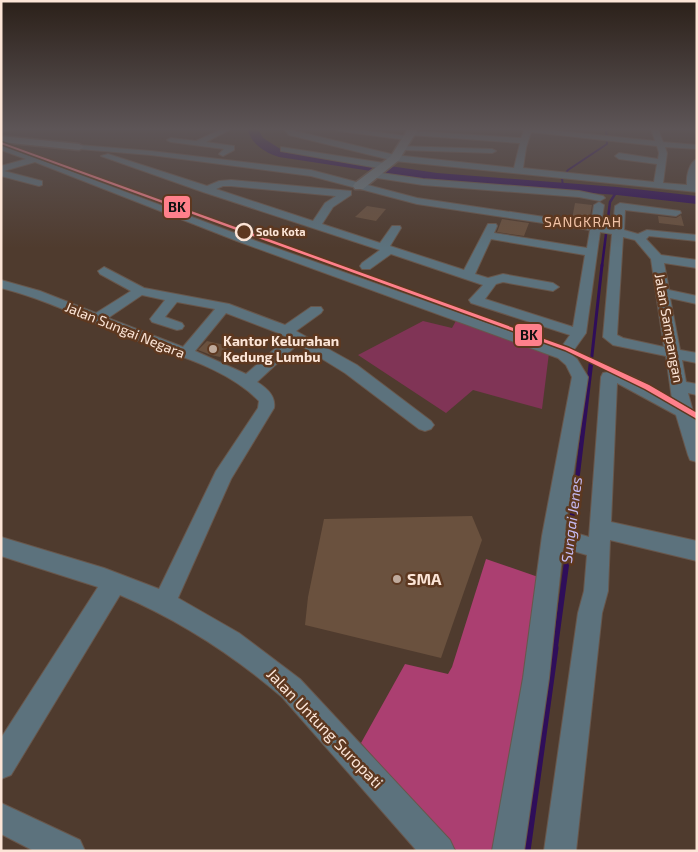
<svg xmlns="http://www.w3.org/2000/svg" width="698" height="852" viewBox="0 0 698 852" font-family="'Exo 2',sans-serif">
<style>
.green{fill:#803456}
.forest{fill:#ab3f71}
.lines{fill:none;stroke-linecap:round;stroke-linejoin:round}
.stream-far5{stroke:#2f0e5a;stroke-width:2}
.stream-far4{stroke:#2f0e5a;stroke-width:2.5}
.stream-far3{stroke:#2f0e5a;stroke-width:3}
.stream-far2{stroke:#2f0e5a;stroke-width:4.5}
.stream-far1{stroke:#2f0e5a;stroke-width:5.5}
.stream{stroke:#2f0e5a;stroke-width:7}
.river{fill:#2f0e5a;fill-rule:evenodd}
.building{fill:#6a513e}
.minor-casing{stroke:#68574c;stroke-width:2}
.major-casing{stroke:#68574c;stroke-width:3}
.minor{fill:#5c727d;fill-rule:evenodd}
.major{fill:#6b7c84;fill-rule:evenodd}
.rail-1-casing{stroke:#5d3820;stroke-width:3}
.rail-1{fill:#ff808b;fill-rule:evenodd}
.stop-dot{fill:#5d3820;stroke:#fce5d7;stroke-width:2.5}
.poi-dot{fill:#bfaa9c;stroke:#5d3820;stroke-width:2}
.labels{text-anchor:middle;stroke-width:5;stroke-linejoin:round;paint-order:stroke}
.far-stop-label{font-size:11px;font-weight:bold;fill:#fce5d7;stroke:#5d3820;text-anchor:start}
.far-quarter-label{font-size:14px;letter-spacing:1px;fill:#f0c2a6;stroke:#5d3820}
.street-label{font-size:14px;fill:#fce5d7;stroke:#5d3820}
.poi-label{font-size:14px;font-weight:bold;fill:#fce5d7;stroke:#5d3820;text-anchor:start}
.water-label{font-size:15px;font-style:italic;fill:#c5baf2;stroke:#5d3820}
.near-poi-label{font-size:16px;font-weight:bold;fill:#fce5d7;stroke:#5d3820;text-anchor:start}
.near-street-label{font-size:16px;fill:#fce5d7;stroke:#5d3820}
.line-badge{stroke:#5d3820;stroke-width:2}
.pale-badge-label{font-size:14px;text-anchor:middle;font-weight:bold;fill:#111}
</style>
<rect width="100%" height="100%" fill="#4f3b2e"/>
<path class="green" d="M457,319L549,353L542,409L473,390L446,413L358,355L423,321L452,328Z"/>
<path class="forest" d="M486,559L544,579L493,851H457L361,743L405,664L448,674L452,667Z"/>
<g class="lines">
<path class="stream-far5" d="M563,187L562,178L568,170L607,144L606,129"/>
<path class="stream-far4" d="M602,266L610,202L617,191"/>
<path class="stream-far3" d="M591,364L602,265"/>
<path class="stream-far2" d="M576,489L591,363"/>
<g class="stream-far1">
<path d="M570,537L576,488"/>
<path d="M555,649L569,545"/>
</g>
<path class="stream" d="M527,851L555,648"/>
<path class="river" d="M248,129H258L263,138L282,150L437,173L617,187L697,196V204L617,195L437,181L279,157C265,153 250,143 248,129Z"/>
</g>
<g class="building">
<path d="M575,203L592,205L589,222L572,219Z"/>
<path d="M367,206L386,209L376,221L355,217Z"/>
<path d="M681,215L684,226L659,223L658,216L676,218Z"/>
<path d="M502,219L529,223L524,236L497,232Z"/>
<path d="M207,341L229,346L220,357L211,355L198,350Z"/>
<path d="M472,516L482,540L441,658L305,625L308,597L324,519Z"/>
</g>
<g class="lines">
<defs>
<g id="minor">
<path d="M1,129H15L1,132Z"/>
<path d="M222,129H231L206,142L234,146V150L223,156L219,154L224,149L171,142L167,140L171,138L196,141Z"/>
<path d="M284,129H292L295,131L395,155L514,168L520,143L410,135L406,133L410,131L521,138L524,131L522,129H540L655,141L651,129H658L663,142L697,145V149L665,147L667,153L663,183L687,185C686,177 689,162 697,159V192L395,161L289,135ZM531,132L657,146L659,153L658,159L619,153L615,156L619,159L657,164L654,182L523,168L526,148Z"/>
<path d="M335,129H353L407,136L411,138L407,140L339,131Z"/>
<path d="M1,145L245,237L560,349L570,335L471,303L469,300L483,285L391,254L370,269H362L360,266L362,263L380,250L203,192L101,156L108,154L207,186L219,181L231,180L351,191V195L333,207L322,224L380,243L392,226H400L401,228L390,246L464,270L488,224H496L497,226L494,233L587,248L590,230L417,204L311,176L151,155L79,149L75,147L79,145L151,151L311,170L417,198L591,224L594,205L599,202L604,205L601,225L613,227L615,206L620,203L680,211L681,213L676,216L625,210L624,230L638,234L647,230L697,235V241L649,236L646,239L661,255L697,260V268L664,263L669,290L697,296V304L670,298L680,350L697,353V363L682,360L686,382L697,384V395L688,393L697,426V462L690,460L688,455L676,415L617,383L611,522L697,541V561L610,540L608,591L602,613L576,851H544L578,613L584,591L587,555L563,548L549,678L524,851H492L523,678L542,536L572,377L566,365L558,358L237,241L35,162L4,171L42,181V185L39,186L1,176V166L26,159L1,150ZM223,186H231L336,196L325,203L313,221L216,189ZM600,232L612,234L603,337L613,345L666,356L672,399C653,389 626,367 603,373L601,377L589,537L565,530L588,377L577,359L571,354L586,333ZM623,237L635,240L651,259L664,347L623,338L617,335ZM491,239L585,255L573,327L485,299L496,284L503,282L553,291L559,287L553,283L503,274L488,278L475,274Z"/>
<path d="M400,146L492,149L496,151L492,153L403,150L399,148Z"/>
<path d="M281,147L384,163L388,166L384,169L281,151Z"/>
<path d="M374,172L423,179L579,191L603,196L605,198L600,201L579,197L423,185L371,177V173Z"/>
<path d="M104,267L144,288L229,304L285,325L311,307H321L323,310L321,313L296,331L357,365L431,421L434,425L431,429L425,431L419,429L345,373L298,344L257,382C267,388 276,396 274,408L231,479L178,598L239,633L300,679L450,840L455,851H417L282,697C233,655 179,620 120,595L11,775L1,779V738L98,587L1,556V537L104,568L159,589L216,471L258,408L259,401C225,366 170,354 126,336C85,319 45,299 1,288V280L40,291L96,313L131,291L100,274L98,271ZM142,295L165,300L150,319L152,322L177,330L182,329L184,326L182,323L165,317L177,302L215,309L183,347L108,318ZM226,313L281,334L287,338L246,374L195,351Z"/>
<path d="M1,803L80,840L85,851H34L1,834Z"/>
</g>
<g id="major">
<path d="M408,129H418L399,160L363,189H355L353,186L355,183L391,156Z"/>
<path d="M1,136L79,144L84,147L79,150L1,142Z"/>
</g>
</defs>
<use href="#minor" class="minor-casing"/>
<use href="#major" class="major-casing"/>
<use href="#minor" class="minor"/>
<use href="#major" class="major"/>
<defs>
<path id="rail-1" d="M1,142L569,348L649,385L697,413V419L645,389L565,350L1,144Z"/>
</defs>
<use href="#rail-1" class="rail-1-casing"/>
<use href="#rail-1" class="rail-1"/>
</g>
<linearGradient id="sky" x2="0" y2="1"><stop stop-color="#2b2019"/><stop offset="0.52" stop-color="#5d5557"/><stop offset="1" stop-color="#5d5557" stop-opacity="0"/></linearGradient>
<rect width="698" height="248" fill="url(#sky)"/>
<circle class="stop-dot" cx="244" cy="232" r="8"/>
<g class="poi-dot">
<circle cx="213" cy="349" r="5"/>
<circle cx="397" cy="579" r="5"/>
</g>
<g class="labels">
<g class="far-stop-label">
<text x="256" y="236">Solo Kota</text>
</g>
<g class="far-quarter-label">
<text x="583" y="227">SANGKRAH</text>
</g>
<g class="street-label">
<text transform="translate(669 328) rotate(80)" y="5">Jalan Sampangan</text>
<text transform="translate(125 330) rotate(22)" y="5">Jalan Sungai Negara</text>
</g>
<g class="poi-label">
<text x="223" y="346">Kantor Kelurahan<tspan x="223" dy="16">Kedung Lumbu</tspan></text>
</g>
<g class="water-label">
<text transform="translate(572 520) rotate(-83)" y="5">Sungai Jenes</text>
</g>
<g class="near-poi-label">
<text x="407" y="585">SMA</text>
</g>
<g class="near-street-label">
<text transform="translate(325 728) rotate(46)" y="6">Jalan Untung Suropati</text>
</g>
</g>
<g class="line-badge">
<rect x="163" y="195" width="28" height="24" rx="5" fill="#ff808b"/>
<rect x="514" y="323" width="29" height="24" rx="5" fill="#ff808b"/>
</g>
<g class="pale-badge-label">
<text x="177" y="212">BK</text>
<text x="529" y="340">BK</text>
</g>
<rect width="698" height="852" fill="none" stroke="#fce5d7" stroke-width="5"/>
</svg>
